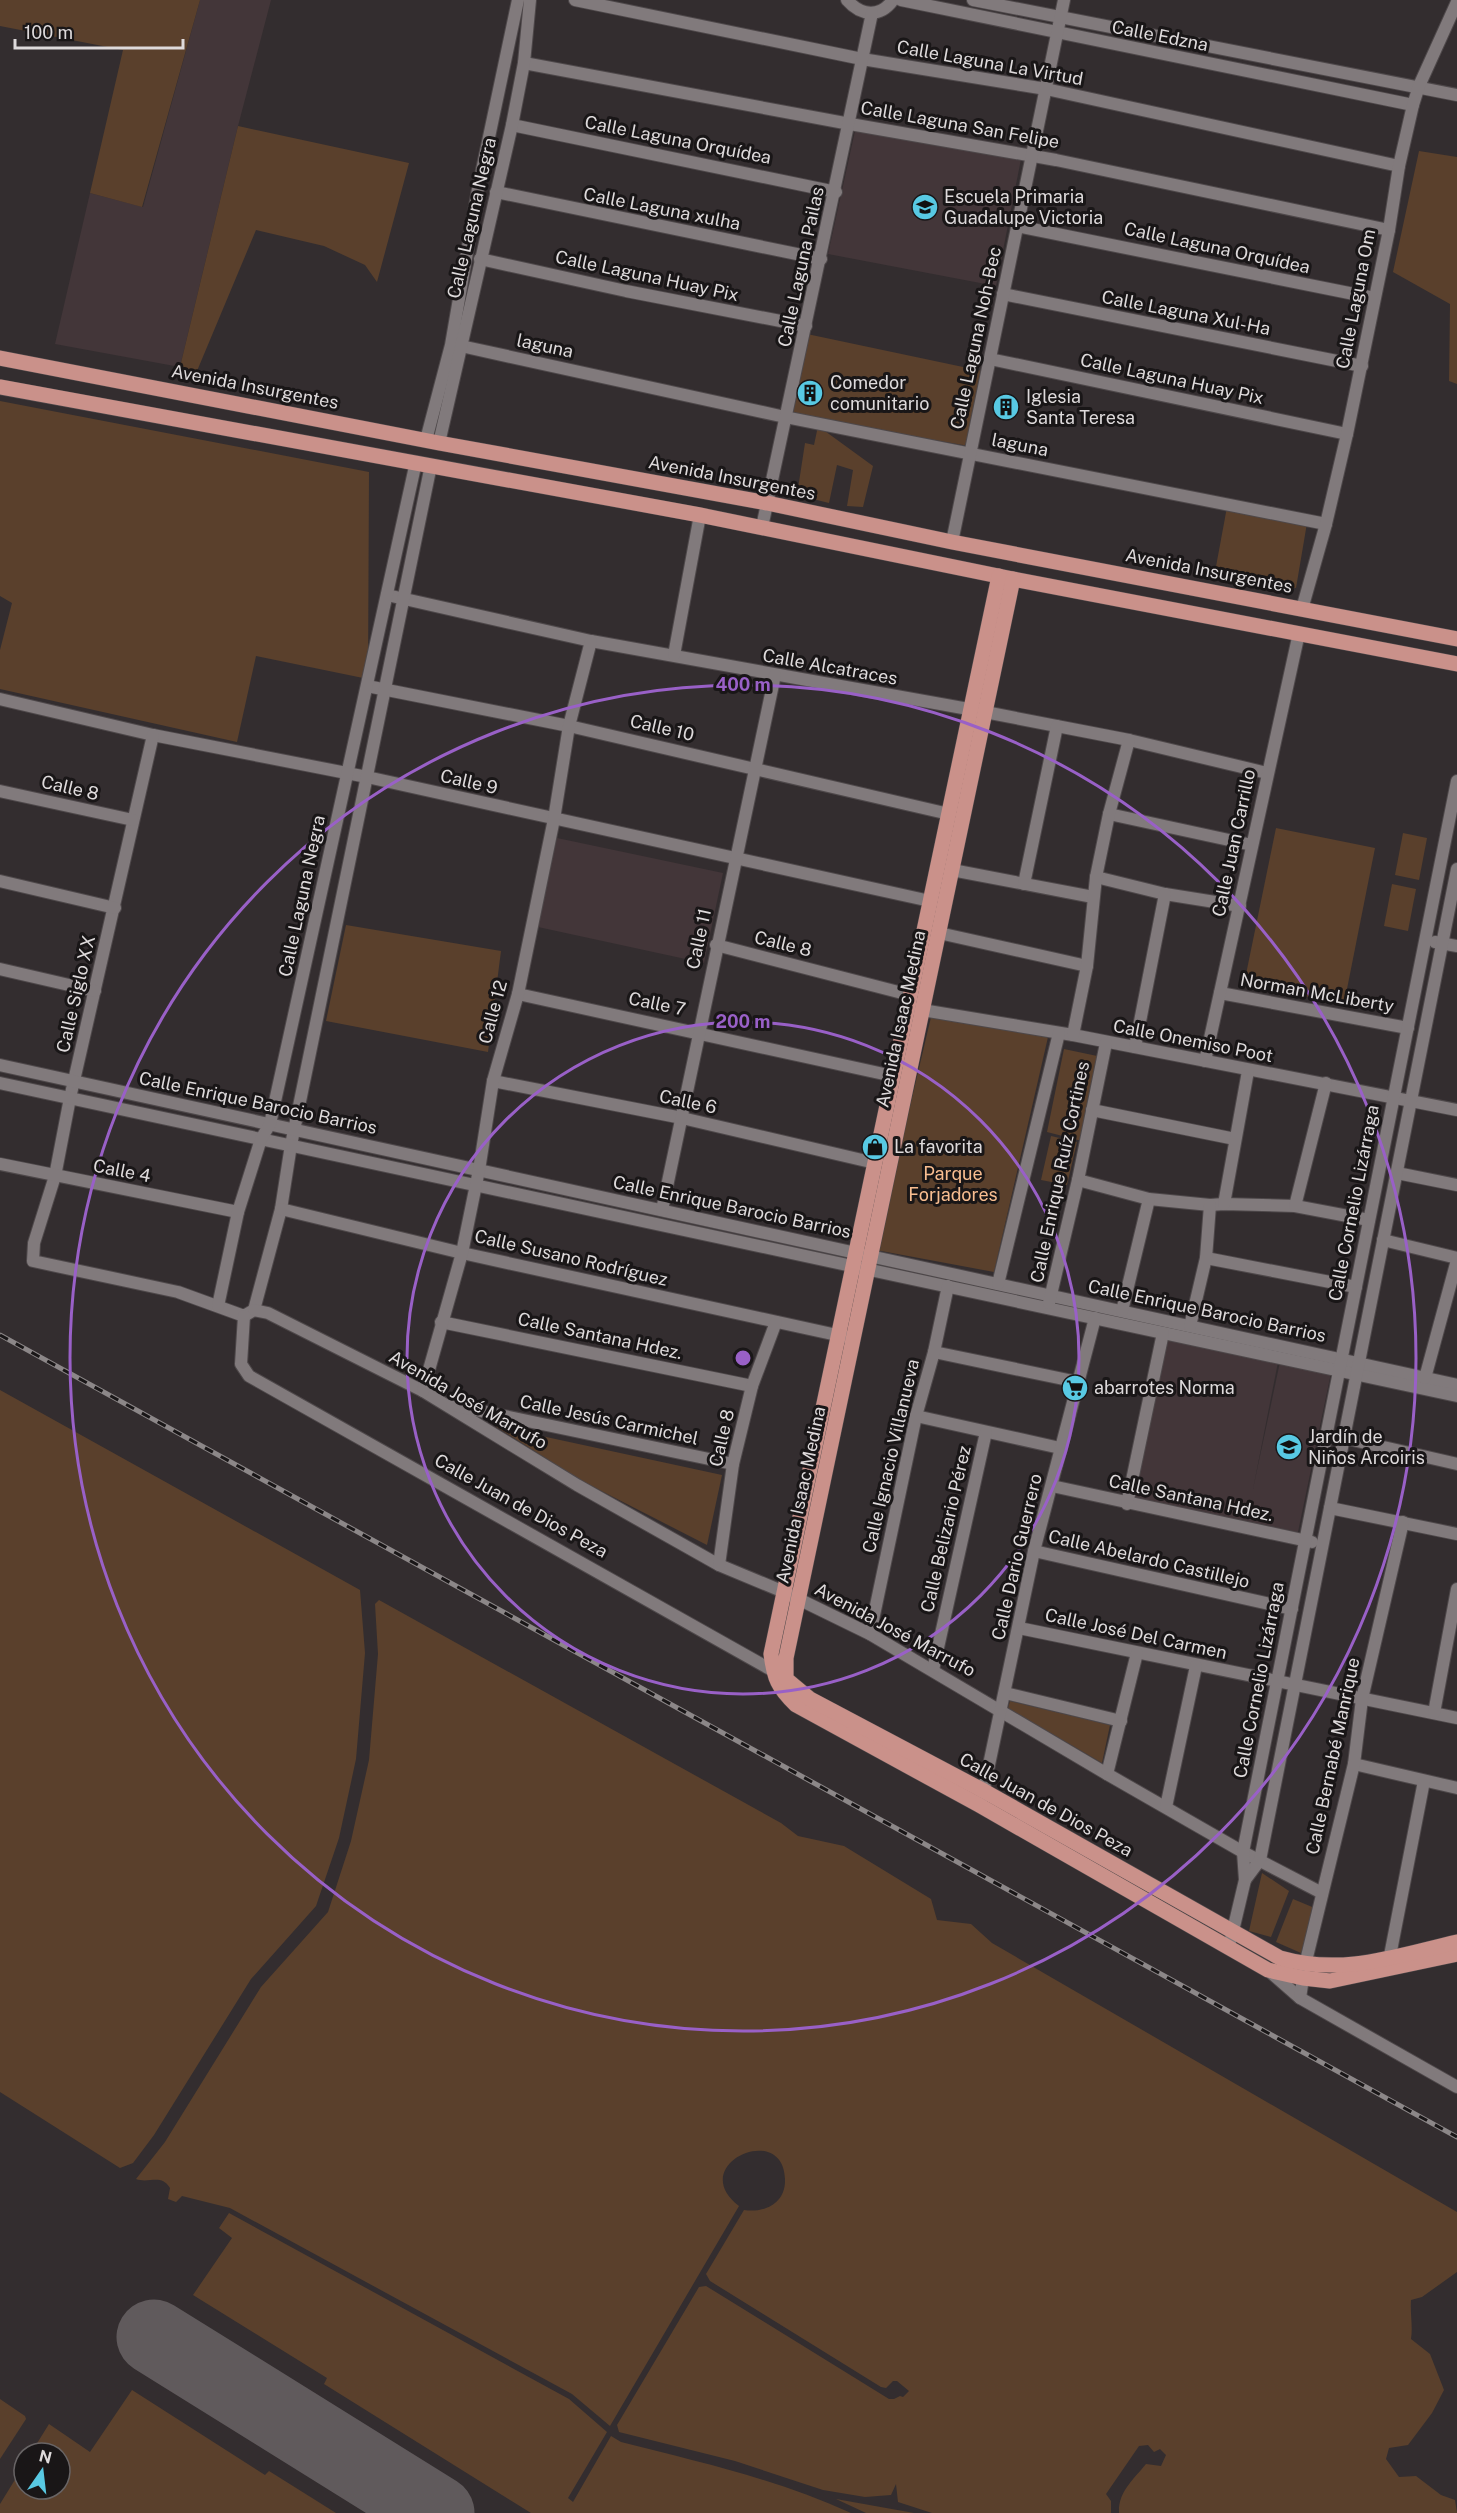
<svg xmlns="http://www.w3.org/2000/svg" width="1457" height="2513" viewBox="0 0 1457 2513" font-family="'Public Sans',sans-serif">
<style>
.built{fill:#433639}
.green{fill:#5a402c}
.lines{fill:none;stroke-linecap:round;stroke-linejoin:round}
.runway{stroke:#605a5c;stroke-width:75}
.minor-casing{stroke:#4e484a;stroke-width:14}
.major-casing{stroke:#4e484a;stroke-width:16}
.minor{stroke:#817a7c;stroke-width:12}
.major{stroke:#ca918a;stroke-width:15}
.rail-casing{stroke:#8c8788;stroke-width:5}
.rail{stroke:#191617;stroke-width:3;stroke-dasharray:9;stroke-linecap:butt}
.ring{fill:none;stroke:#9960c7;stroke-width:3}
.labels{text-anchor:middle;stroke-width:6;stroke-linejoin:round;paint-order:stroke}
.street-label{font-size:18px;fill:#dedadb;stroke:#191617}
.poi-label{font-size:18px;fill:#dedadb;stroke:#191617;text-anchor:start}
.park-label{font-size:18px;fill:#f8bd90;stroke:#191617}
.centre{fill:#9960c7;stroke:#191617;stroke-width:3}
.ring-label{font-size:18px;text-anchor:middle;font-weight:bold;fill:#9960c7;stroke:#191617;stroke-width:6;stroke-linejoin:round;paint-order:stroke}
</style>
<rect width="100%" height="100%" fill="#332d2f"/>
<g class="built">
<path d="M200,0H271L238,126L180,367L55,344L90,193L143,207Z"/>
<path d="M855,131L1021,159L996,286L828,254Z"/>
<path d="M557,838L723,873L704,963L538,927Z"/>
<path d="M1167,1339L1278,1362L1253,1489L1280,1362L1331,1373L1298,1532L1134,1499Z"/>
</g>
<g class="green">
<path d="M0,0H200L142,207L90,193L123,50L0,26Z"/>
<path d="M238,126L409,163L377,282L365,265L324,246L256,230L197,371L180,367Z"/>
<path d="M1419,151L1457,157V384L1449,381L1450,304L1393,272Z"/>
<path d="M807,334L982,371L969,446L788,415Z"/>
<path d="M0,401L369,472L368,679L256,656L237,742L0,689V650L12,603L0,596Z"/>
<path d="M818,426L873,466L863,507L847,506L853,470L837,465L829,503L797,495L805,443L814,445Z"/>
<path d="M1227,507L1307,523L1296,588L1215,572Z"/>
<path d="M1276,828L1375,848L1344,1004L1244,984Z"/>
<path d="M1403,833L1427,838L1419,880L1395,875Z"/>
<path d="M1392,884L1416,889L1408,931L1384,926Z"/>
<path d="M346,925L501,951L488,1052L326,1021Z"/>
<path d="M932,1013L1048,1037L994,1272L876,1250Z"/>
<path d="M1064,1049L1102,1057L1082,1141L1047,1132Z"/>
<path d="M1051,1136L1077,1142L1067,1185L1041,1180Z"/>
<path d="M0,1390L360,1590L365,1653L356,1759L339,1838L316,1906L251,1979L154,2135L133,2163L120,2168L0,2092Z"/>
<path d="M495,1426L722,1475L707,1545L580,1480Z"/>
<path d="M379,1600L781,1823L798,1836L844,1846L931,1899L937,1920L971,1924L992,1943L1457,2212V2272L1422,2297L1411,2300C1410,2314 1413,2326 1411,2339L1430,2354L1444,2390L1432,2413L1408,2445L1389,2448L1386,2459L1399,2477L1416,2476L1441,2495L1455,2500L1457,2513H1119C1118,2492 1133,2480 1146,2464L1161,2466L1166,2455L1160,2449L1154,2452L1148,2445L1139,2446L1106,2494L1111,2501V2513H932L898,2502L896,2484L891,2495L865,2497L823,2490L735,2461L619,2432L617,2425L699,2287L706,2286L889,2399H894L900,2396L903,2397L909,2391L897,2381H893L886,2388L881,2387L710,2281L706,2274L744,2210C765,2213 786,2203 785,2179C783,2120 685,2165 739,2206L610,2426L572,2394L230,2208L182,2196L176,2202L168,2199L170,2188C161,2173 149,2184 136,2179L165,2142L261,1987L328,1912L351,1841L369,1760L378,1654L375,1604Z"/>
<path d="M1010,1701L1110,1725L1102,1763L1008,1708Z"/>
<path d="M1262,1873L1289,1891L1271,1937L1249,1931Z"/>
<path d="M1293,1899L1317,1909L1301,1953L1276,1942Z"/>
<path d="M229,2213L569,2399L607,2432L568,2498L573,2502L611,2436L621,2442C699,2462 777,2479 851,2513H531L324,2384L327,2378L193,2295L232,2238L219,2228Z"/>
<path d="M132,2390L265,2475L269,2471L336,2513H0V2504L24,2465V2489H60V2453H31L49,2424L90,2452Z"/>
<path d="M0,2399L25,2416L26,2419L0,2459Z"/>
<path d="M836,2499L914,2513H866Z"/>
</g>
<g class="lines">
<path class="runway" d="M154,2337L437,2513"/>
<defs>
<g id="minor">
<path d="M575,0L862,59L1046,89L1399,166"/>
<path d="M847,0C861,16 880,18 893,0"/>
<path d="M901,0L1413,105"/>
<path d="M973,0L1457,95"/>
<path d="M524,63L850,124L1056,160L1389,230"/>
<path d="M512,125L836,192"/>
<path d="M496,192L821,259"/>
<path d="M1017,226L1374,298"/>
<path d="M480,259L626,291L806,326"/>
<path d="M1003,294L1362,366"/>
<path d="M461,346L785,417L1326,524"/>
<path d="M990,359L1347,434"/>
<path d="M426,440L451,345L478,189L518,0"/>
<path d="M439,443L512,125L524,63L530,0"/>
<path d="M762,527L872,13"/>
<path d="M952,542L1064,0"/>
<path d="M387,595L591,641L985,712L1129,740L1267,773"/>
<path d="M1302,609L1326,524L1347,434L1389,230L1399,166L1413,105L1419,86L1457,2"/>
<path d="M674,655L700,515"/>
<path d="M367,686L569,726L949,814"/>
<path d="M0,699L153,735L367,777L930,901"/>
<path d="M153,735L70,1098L55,1176L34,1243L33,1261L178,1292L244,1316L254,1310L281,1209L291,1145L431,465"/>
<path d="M0,791L133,820"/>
<path d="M1109,814L1252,845"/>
<path d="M952,870L1093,897"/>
<path d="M1096,877L1165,894L1240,906"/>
<path d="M0,881L115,908"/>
<path d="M1024,884L1057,726"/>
<path d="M939,933L1087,966"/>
<path d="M1435,942L1457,946"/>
<path d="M716,945L910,995"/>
<path d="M0,969L95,991"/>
<path d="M1220,993L1408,1028"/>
<path d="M518,994L893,1076"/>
<path d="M916,1009L1073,1035L1457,1110"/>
<path d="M1073,1035L1087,966L1096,877L1109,814L1129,740"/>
<path d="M1135,1047L1165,894"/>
<path d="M1205,1061L1299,633"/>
<path d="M0,1065L1457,1385"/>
<path d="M493,1081L682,1118L875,1163"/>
<path d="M0,1083L1457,1396"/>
<path d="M1092,1110L1235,1139"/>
<path d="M0,1164L238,1212"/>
<path d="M1397,1173L1457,1185"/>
<path d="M1078,1180L1149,1199L1210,1205L1224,1204L1295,1206L1369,1220"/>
<path d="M1224,1204L1248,1071"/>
<path d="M1295,1206L1326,1083"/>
<path d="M281,1209L462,1253L846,1337"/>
<path d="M662,1210L775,675"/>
<path d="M1383,1240L1457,1258"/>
<path d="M1206,1258L1356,1287"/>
<path d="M998,1284L1059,1033"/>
<path d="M1049,1303L1078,1180L1106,1043"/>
<path d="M218,1306L238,1212L261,1139L270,1124L416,462"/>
<path d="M254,1310L268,1313L423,1391L577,1485L719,1565L784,1592L870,1634L1107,1774L1243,1852L1322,1893"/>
<path d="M1122,1311L1149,1199"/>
<path d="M244,1316L241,1364L249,1376L777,1673"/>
<path d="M441,1322L752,1386"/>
<path d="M1190,1326L1206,1258L1210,1205"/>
<path d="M934,1352L1078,1382"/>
<path d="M1425,1378L1457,1260"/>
<path d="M423,1391L462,1253L479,1170L493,1081L518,994L554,819L569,726L591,641"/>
<path d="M452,1405L733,1464"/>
<path d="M916,1416L1060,1448"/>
<path d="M1344,1438L1457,1464"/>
<path d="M1052,1486L1312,1542"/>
<path d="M1127,1504L1163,1333"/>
<path d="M1330,1508L1457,1534"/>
<path d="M1034,1551L1292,1609"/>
<path d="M719,1565L733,1464L752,1386L776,1322"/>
<path d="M1019,1628L1457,1718"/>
<path d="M870,1634L916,1416L934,1352L948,1286"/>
<path d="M933,1670L986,1432"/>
<path d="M1005,1693L1121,1721"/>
<path d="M1434,1713L1457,1589"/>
<path d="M1354,1764L1457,1788"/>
<path d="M1107,1774L1137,1653"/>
<path d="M982,1798L1034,1551L1095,1318"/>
<path d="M1166,1807L1196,1666"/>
<path d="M1245,1880L1260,1860L1457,869"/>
<path d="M1231,1939L1245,1880L1243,1852L1457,781"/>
<path d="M1388,1966L1424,1781"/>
<path d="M1268,1970L1300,1998L1457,2087"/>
<path d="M1300,1998L1305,1965L1354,1764L1362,1699L1403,1522"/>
</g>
<g id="major">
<path d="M0,358L439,443L767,503L952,542L1457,639"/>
<path d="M0,387L700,515L1013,579L1457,664"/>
<path d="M999,576L771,1654C774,1678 778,1688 796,1705L979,1805L1268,1970L1303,1978L1330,1981L1457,1954"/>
<path d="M1013,579L786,1658V1679L810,1699L984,1791L1280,1958C1343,1976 1396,1956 1457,1942"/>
</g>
</defs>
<use href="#minor" class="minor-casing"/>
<use href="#major" class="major-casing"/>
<use href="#minor" class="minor"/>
<use href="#major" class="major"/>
<defs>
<path id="rail" d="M0,1335L1457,2137"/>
</defs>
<use href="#rail" class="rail-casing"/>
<use href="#rail" class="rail"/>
</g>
<g class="ring">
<circle cx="743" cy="1358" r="336"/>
<circle cx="743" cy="1358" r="673"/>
</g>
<defs>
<symbol id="school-disc" viewBox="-11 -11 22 22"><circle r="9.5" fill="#58c9e3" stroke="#191617"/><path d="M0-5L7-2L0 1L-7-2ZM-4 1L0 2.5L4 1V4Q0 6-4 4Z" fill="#111"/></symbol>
<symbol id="building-disc" viewBox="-11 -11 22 22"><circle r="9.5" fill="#58c9e3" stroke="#191617"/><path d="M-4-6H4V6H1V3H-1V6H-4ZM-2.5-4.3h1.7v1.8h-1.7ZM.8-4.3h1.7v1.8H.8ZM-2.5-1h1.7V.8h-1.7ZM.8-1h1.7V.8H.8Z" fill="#111"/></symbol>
<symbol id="shop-disc" viewBox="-11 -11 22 22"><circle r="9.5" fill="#58c9e3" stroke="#191617"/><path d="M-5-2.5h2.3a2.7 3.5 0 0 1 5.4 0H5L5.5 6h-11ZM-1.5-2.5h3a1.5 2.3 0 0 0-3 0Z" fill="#111"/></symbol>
<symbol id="supermarket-disc" viewBox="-11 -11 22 22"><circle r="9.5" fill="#58c9e3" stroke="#191617"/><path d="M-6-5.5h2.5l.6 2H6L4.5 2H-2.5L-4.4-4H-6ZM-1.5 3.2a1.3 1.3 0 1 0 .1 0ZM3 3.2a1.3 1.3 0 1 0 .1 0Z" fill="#111"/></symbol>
</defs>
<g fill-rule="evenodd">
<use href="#school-disc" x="910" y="192" width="30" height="30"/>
<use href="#building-disc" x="795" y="378" width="30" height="30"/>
<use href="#building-disc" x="991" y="392" width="30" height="30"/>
<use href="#shop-disc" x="860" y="1132" width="30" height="30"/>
<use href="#supermarket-disc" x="1060" y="1373" width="30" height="30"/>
<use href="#school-disc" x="1274" y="1432" width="30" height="30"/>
</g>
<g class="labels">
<g class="street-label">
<text transform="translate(1160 36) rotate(11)" y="6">Calle Edzna</text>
<text transform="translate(990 63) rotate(10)" y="6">Calle Laguna La Virtud</text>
<text transform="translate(960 125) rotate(10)" y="6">Calle Laguna San Felipe</text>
<text transform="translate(678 140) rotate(11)" y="6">Calle Laguna Orquídea</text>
<text transform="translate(662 209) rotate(11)" y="6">Calle Laguna xulha</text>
<text transform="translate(472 218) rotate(-77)" y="6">Calle Laguna Negra</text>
<text transform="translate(1217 248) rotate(12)" y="6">Calle Laguna Orquídea</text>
<text transform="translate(801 267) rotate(-78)" y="6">Calle Laguna Pailas</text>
<text transform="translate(647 276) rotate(12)" y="6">Calle Laguna Huay Pix</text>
<text transform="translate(1356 299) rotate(-79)" y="6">Calle Laguna Om</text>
<text transform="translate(1186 313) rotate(11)" y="6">Calle Laguna Xul-Ha</text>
<text transform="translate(976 338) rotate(-78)" y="6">Calle Laguna Noh-Bec</text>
<text transform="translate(545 346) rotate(12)" y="6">laguna</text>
<text transform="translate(1172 379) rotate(12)" y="6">Calle Laguna Huay Pix</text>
<text transform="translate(255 387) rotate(11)" y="6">Avenida Insurgentes</text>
<text transform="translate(1020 445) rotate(11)" y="6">laguna</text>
<text transform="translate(732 478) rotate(11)" y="6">Avenida Insurgentes</text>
<text transform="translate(1209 571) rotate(11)" y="6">Avenida Insurgentes</text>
<text transform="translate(830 667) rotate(10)" y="6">Calle Alcatraces</text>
<text transform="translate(662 728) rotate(13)" y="6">Calle 10</text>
<text transform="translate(469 782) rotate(13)" y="6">Calle 9</text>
<text transform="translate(70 788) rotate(13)" y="6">Calle 8</text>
<text transform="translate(1234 843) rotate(-78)" y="6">Calle Juan Carrillo</text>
<text transform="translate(302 896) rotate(-78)" y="6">Calle Laguna Negra</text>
<text transform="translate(699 939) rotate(-78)" y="6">Calle 11</text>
<text transform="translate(783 944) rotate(14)" y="6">Calle 8</text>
<text transform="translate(1317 993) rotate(10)" y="6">Norman McLiberty</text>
<text transform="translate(76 994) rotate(-77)" y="6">Calle Siglo XX</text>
<text transform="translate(657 1004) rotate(12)" y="6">Calle 7</text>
<text transform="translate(493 1012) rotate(-75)" y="6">Calle 12</text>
<text transform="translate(901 1019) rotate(-78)" y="6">Avenida Isaac Medina</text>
<text transform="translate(1193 1041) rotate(11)" y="6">Calle Onemiso Poot</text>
<text transform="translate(688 1102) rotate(12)" y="6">Calle 6</text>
<text transform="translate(258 1103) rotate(12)" y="6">Calle Enrique Barocio Barrios</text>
<text transform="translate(122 1171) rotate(11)" y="6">Calle 4</text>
<text transform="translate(1060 1172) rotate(-78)" y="6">Calle Enrique Ruíz Cortines</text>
<text transform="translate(1354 1203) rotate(-79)" y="6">Calle Cornelio Lizárraga</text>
<text transform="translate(732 1207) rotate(12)" y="6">Calle Enrique Barocio Barrios</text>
<text transform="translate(571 1258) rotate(13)" y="6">Calle Susano Rodríguez</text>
<text transform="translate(1207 1311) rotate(12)" y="6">Calle Enrique Barocio Barrios</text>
<text transform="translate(600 1336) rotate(12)" y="6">Calle Santana Hdez.</text>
<text transform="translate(468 1400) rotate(30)" y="6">Avenida José Marrufo</text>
<text transform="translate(609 1420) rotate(12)" y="6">Calle Jesús Carmichel</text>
<text transform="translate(722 1438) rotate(-77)" y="6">Calle 8</text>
<text transform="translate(891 1456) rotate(-77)" y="6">Calle Ignacio Villanueva</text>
<text transform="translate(801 1495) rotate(-78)" y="6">Avenida Isaac Medina</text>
<text transform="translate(1191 1498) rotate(12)" y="6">Calle Santana Hdez.</text>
<text transform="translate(521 1506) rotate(29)" y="6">Calle Juan de Dios Peza</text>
<text transform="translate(946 1529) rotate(-77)" y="6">Calle Belizario Pérez</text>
<text transform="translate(1017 1557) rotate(-77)" y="6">Calle Dario Guerrero</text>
<text transform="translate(1149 1559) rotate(13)" y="6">Calle Abelardo Castillejo</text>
<text transform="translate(895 1630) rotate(28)" y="6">Avenida José Marrufo</text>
<text transform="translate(1136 1634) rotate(12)" y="6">Calle José Del Carmen</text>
<text transform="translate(1259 1680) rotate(-79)" y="6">Calle Cornelio Lizárraga</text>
<text transform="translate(1333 1756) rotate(-78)" y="6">Calle Bernabé Manrique</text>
<text transform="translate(1046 1805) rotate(29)" y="6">Calle Juan de Dios Peza</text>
</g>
<g class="poi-label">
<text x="944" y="203">Escuela Primaria<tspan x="944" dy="21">Guadalupe Victoria</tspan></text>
<text x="830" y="389">Comedor<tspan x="830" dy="21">comunitario</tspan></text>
<text x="1026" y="403">Iglesia<tspan x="1026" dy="21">Santa Teresa</tspan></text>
<text x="894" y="1153">La favorita</text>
<text x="1094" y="1394">abarrotes Norma</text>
<text x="1308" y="1443">Jardín de<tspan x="1308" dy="21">Niños Arcoiris</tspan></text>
</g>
<g class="park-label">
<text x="953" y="1180">Parque<tspan x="953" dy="21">Forjadores</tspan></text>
</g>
</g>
<circle cx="743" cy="1358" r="9" class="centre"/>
<g class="ring-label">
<text x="743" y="691">400 m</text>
<text x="743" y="1028">200 m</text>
</g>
<g transform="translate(42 2471) rotate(14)"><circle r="28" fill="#191617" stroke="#686465" stroke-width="1.5"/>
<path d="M0-4.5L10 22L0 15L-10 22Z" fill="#58c9e3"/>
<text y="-9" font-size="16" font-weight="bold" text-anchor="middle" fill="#dedadb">N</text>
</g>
<path d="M15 39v9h168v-9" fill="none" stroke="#dedadb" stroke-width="3"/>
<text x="24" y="39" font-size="18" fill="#dedadb" stroke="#191617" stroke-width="4.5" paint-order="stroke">100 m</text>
</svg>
